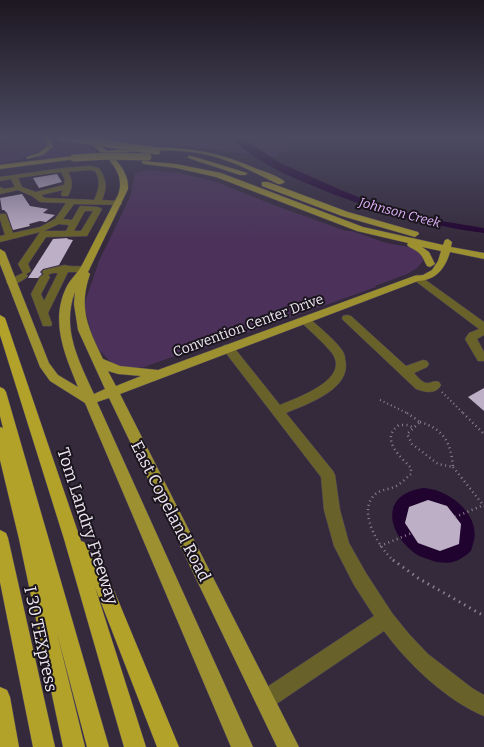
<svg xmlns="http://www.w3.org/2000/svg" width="484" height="747" viewBox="0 0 484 747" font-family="Bitter,serif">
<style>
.green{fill:#4c325a}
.water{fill:#210330;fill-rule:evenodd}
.building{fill:#bdafc6}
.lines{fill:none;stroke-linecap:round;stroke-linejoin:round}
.minor-casing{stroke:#524859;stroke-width:1}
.major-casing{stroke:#524859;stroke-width:1}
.highway-casing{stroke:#524859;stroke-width:1}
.path-far2{stroke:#8a8190;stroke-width:2;stroke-dasharray:1 3;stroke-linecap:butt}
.path-far1{stroke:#8a8190;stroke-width:2.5;stroke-dasharray:1 3.5;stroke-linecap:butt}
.path{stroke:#8a8190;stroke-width:3;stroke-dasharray:1.5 4.5;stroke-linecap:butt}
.minor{fill:#68612a;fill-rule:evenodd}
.major{fill:#9c9031;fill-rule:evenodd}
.highway{fill:#b2a22a;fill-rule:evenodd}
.major-bridge-casing{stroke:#524859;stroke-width:8;stroke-linecap:butt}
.major-bridge{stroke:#9c9031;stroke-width:7}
.labels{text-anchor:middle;stroke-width:4;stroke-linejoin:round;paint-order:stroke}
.far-water-label{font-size:13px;font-style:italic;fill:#e2b4fd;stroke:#1a151d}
.street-label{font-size:14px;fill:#ede6f1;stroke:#1a151d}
.near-street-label{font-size:17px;fill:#ede6f1;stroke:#1a151d}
</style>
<rect width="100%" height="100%" fill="#352a3c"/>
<g class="green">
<path d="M10,137H36L45,140L47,145C39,159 14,160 0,163V139Z"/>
<path d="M102,137H286L292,144L288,148L274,157L174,145L119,147Z"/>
<path d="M60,138L85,143L98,154L40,159L38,157L52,149L55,142L53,139Z"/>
<path d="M146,170L180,173L217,182L271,204L346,231H351C363,234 375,240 387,243C398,246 422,245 423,261L417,268L407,274L375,286L376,287L194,352L172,357L144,367L127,369L112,363L100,351L93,339L84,305L99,261L130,197L135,173Z"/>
</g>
<g class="water">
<path d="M230,137H241L280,163L341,190L378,205L429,219L484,228V233C424,225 367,209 311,185C281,173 253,159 230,137Z"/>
<path d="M424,488C428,489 434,489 438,491C459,498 481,521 473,544C472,547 472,550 470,552C467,555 463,557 460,559C453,564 441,563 433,561C429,559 423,558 419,556C388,537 377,494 424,488ZM428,500L447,506L461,524L458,544L440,551L418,543L405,523L409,507Z"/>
</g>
<g class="building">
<path d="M57,174L62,182L39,188L33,178Z"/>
<path d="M22,194L30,206L48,209L43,213L55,215L46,222L40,221L29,224L30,226L13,230L7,213L4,210H2L0,198Z"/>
<path d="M68,238L67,239L73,240L59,265L43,269L40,272L42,274L38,278H28L53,239Z"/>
<path d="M484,388V411L468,397Z"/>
<path d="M428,500L447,506L461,524L459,544L440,551L418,543L405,523L409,507Z"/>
</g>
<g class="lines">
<defs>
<g id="minor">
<path d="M90,166L99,168C107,179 107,188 102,200L118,201L122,203L121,205L74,204L63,219L72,220L80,206L98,207L102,209L87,236L46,237L28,264L31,271L26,274L28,276C23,281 14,286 8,284L6,282L8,280L23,273L18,264L40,232L0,242V236L5,235L0,219V214H6L13,233L40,227L55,219L66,203L40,202L32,196L18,190L0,194V187L4,189L15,187L11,179L0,181V177L63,168ZM90,170L95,171C101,181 99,190 94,200L45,198L41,195L63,190L61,194L62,196H68C73,186 73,181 68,172ZM61,172L65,180L64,185L36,192L22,187L18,178ZM85,211H93L81,231H74ZM59,224L69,225L66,231H44Z"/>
<path d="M65,265C73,268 84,264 90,269L85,272H68L48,313L52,324L51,326H43L31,294L40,277L44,274L42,272L44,270ZM53,273H58L44,301L41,294L50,277L48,275Z"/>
<path d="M417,275L420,276L484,322V335L477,339L484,352V361H478L465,339L469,333L479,329L414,280L412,278L414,276Z"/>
<path d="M347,315L351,316L406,366L423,360L427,361L429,364L427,367L414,373C417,376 422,383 427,383C432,383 434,380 439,382L441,385C436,395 424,392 416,389L343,320L342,318L343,316Z"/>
<path d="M305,317L309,318C320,328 333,338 342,350C344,353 345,356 345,359C353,389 307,404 286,413L333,471L335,475L340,510L349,543L366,573L392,613L409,634L428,654L472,688L484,695V716C447,701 407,663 384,631L272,707L265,710L258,707L255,700L258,693L374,616L354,585L334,546L324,510L321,477L222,348L224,345H232L280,405C296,398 351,380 332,353C323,342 311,332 301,322L300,320L301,318Z"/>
</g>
<g id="major">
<path d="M0,137H7L0,140Z"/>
<path d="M40,137H47L52,140L53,147L43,155L27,159V157L39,153L47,146V142Z"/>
<path d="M83,137H90L107,151C163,144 206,146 257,169C266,172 278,176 285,182L281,184H278C259,175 239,164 219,158C184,147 147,150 111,154C120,164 129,175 128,189L88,272L90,274C78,308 88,328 103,359L120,366L158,370L414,276L423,275L432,270L438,261L441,251L422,247L429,252L435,264L430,267L427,266C424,261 423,256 418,252C414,249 410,248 407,245L408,243L357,231L216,177L176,168L144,164L142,163V161L176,164L221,173L363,227L443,245L445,240L448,239L452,242L451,247L484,253V259L450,252C445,269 436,280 418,281L120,394L299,747H277L109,398L97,402L253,747H231L85,403L50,381L40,367L0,264V249L5,252L49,363L58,375L78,387C65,355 50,322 66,288C70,279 78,273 82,265C94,242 106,218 118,195C128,168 99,152 83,137ZM75,292L74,304L78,330L105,389L94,394C79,361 61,328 75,292ZM108,371L118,374L141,376L116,386Z"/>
<path d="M74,156L76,157V159L0,169V165Z"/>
<path d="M188,156H192L247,173L246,175H240L188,158Z"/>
<path d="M262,182H268L348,212L418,232L419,234L415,237L342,216L262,186Z"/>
</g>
<g id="highway">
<path d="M0,315L5,318L81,541L84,542L108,576L179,747H157L95,587L146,747H124L64,539L0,335Z"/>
<path d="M0,387L4,389L6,392L109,747H87L57,633L85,747H63L19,539L0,460V427L3,428L0,416Z"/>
<path d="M0,530L6,533L8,538L55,747H33L0,582Z"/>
<path d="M0,687L7,690L10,697L19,747H0Z"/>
</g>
</defs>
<use href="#minor" class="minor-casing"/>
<use href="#major" class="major-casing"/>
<use href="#highway" class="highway-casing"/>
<g class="path-far2">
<path d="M442,392L464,414"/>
<path d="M380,400L409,414"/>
</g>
<g class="path-far1">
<path d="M407,413L420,422"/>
<path d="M463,413L484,434"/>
<path d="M420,422C444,429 451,443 453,467L438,464L412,444L407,434Z"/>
<path d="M453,467L484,506"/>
<path d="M455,517L484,505"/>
<path d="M380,546L412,533"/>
<path d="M394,561C380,549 359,515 372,498C377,490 386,490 394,487C400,485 406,478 411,474V468C401,457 379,439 399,425H408L414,428"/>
</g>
<path class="path" d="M393,560L418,578L484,616"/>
<use href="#minor" class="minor"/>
<use href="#major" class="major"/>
<use href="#highway" class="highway"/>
<defs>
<g id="major-bridge">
<path d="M62,137L157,151"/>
<path d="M74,158L108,156L148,157"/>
</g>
</defs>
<use href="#major-bridge" class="major-bridge-casing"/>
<use href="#major-bridge" class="major-bridge"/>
</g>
<linearGradient id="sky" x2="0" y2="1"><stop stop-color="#1d1721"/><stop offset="0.57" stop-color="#4b4a61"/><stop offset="1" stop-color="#4b4a61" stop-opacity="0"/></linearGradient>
<rect width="484" height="241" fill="url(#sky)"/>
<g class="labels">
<g class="far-water-label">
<text transform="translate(400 212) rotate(15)" y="5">Johnson Creek</text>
</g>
<g class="street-label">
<text transform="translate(248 325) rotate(-20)" y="5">Convention Center Drive</text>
</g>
<g class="near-street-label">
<text transform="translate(171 511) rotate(63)" y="6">East Copeland Road</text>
<text transform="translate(88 526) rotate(72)" y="6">Tom Landry Freeway</text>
<text transform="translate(41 639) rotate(78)" y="6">I 30 TEXpress</text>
</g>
</g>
</svg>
